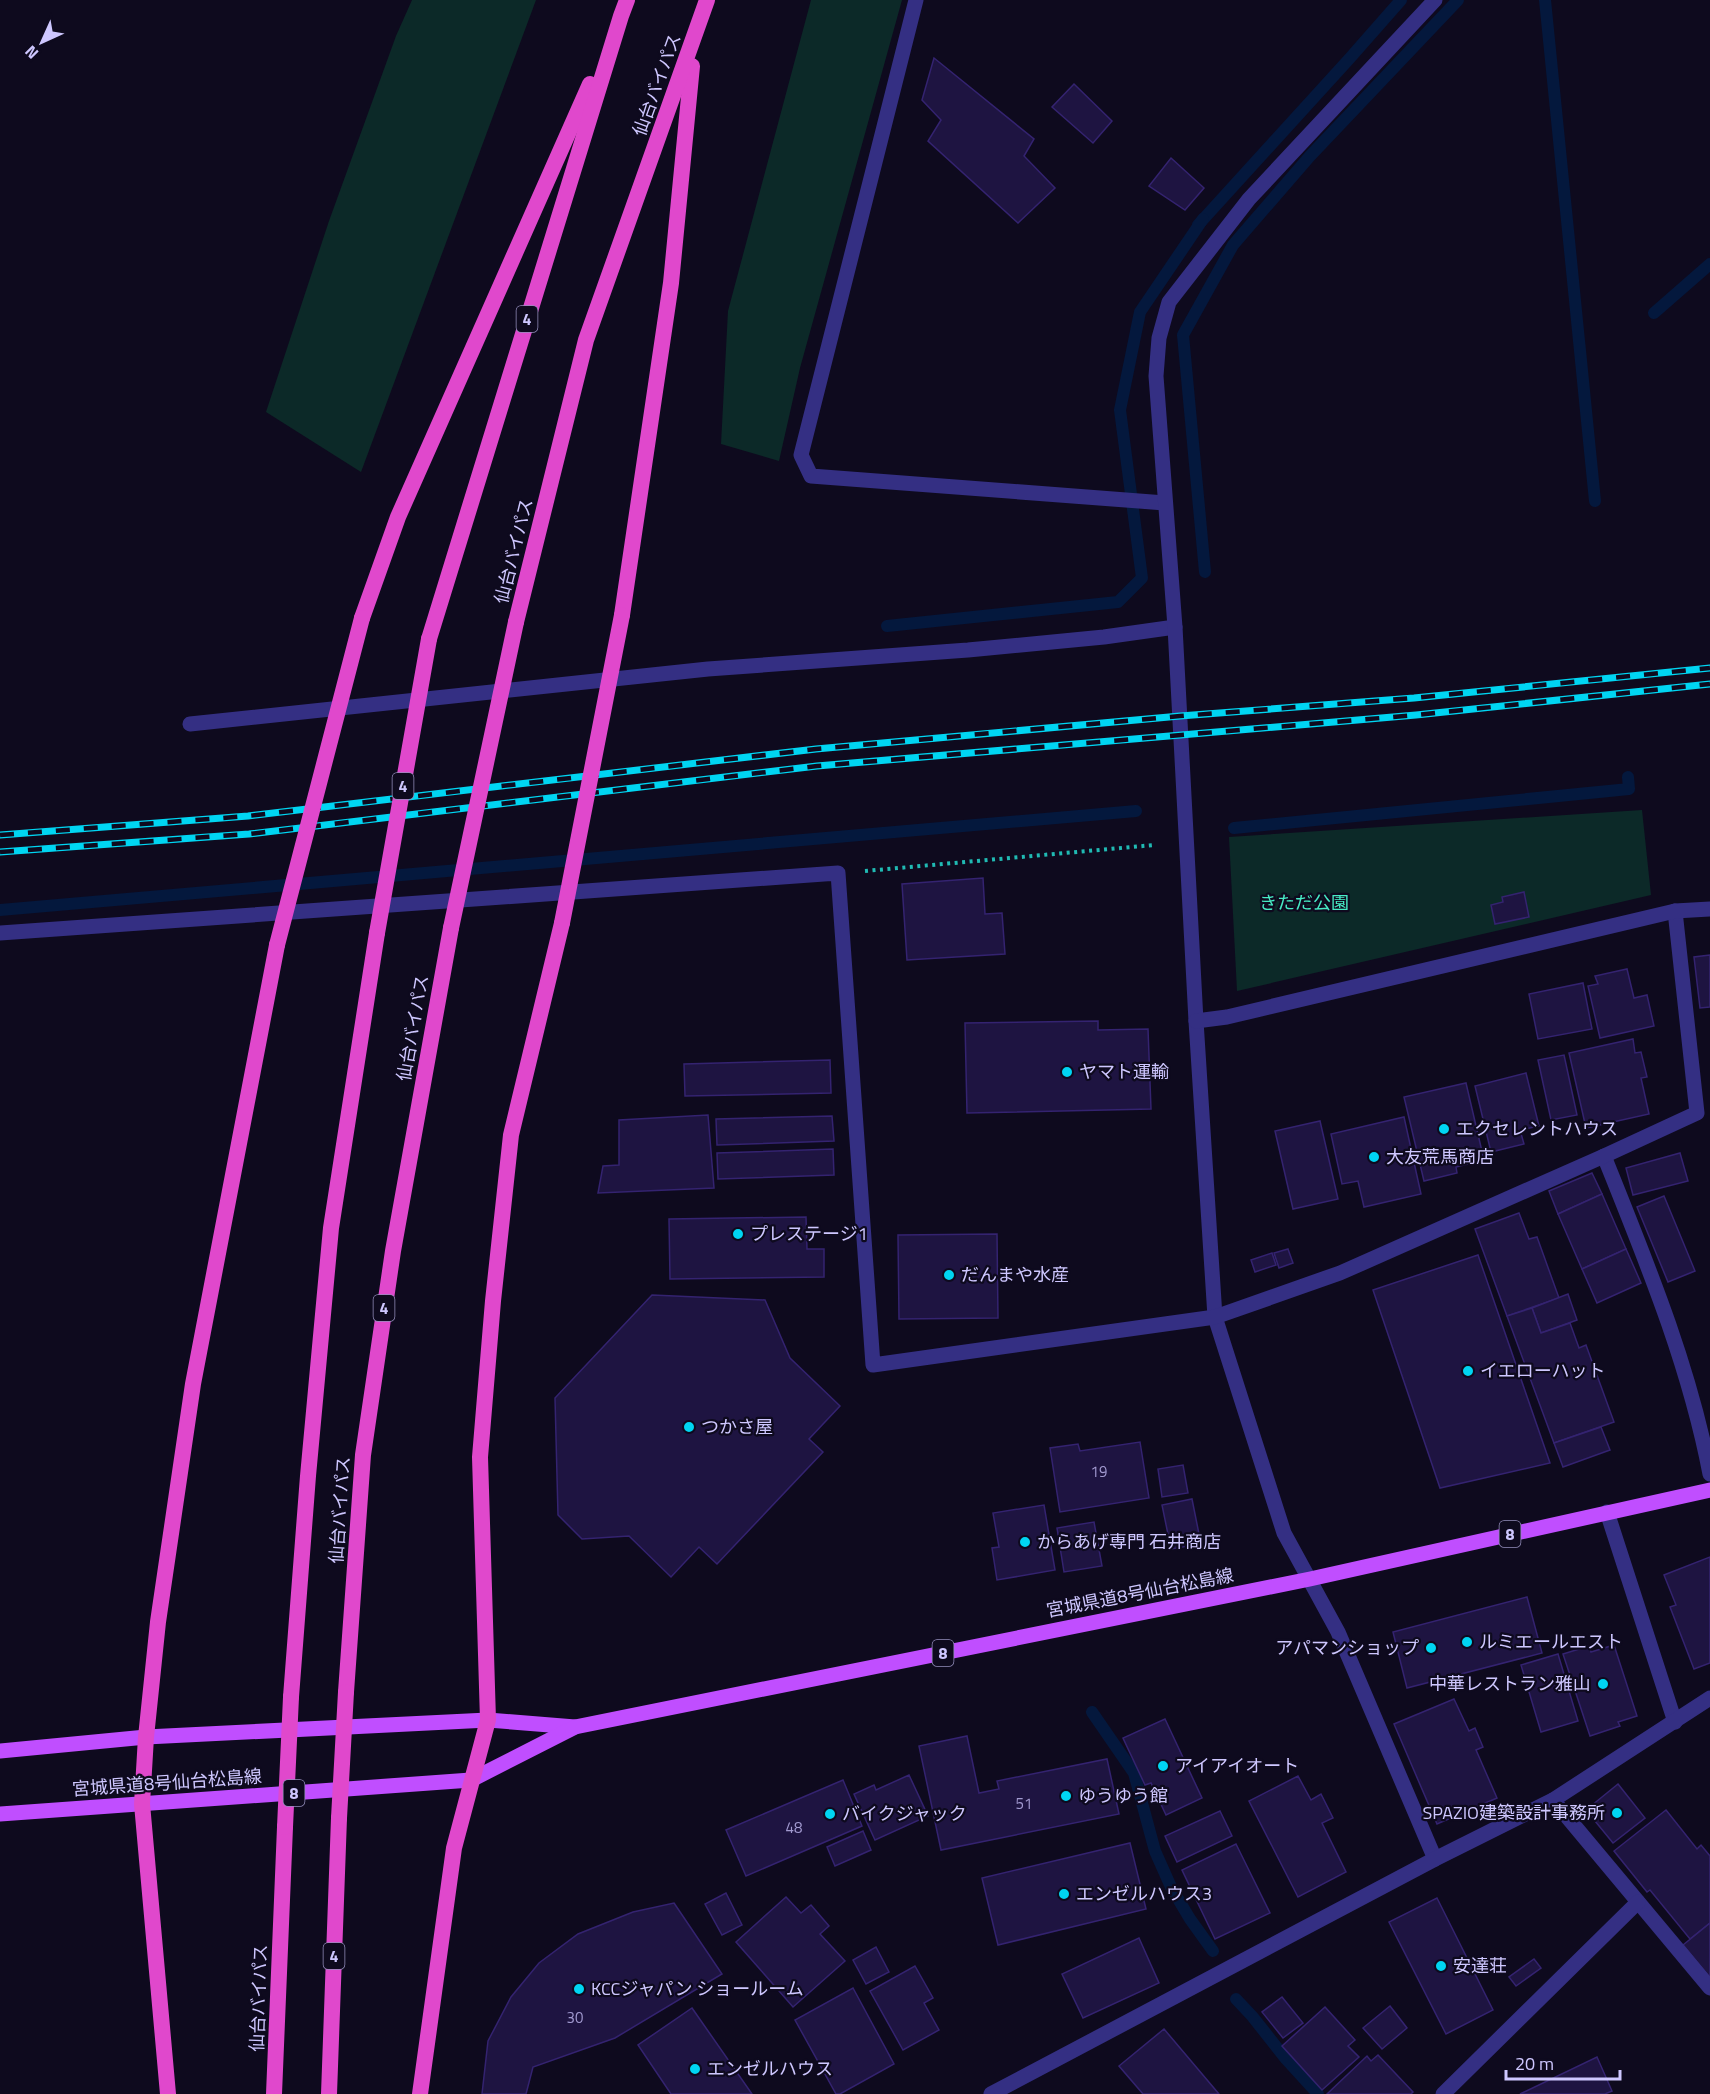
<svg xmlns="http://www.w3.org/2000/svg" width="1710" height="2094" viewBox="0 0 1710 2094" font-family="'Titillium Web','Noto Sans JP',sans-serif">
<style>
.green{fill:#0c2928}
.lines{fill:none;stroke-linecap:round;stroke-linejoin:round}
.stream{stroke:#04183d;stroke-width:12}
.building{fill:#1e1441;stroke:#342370;stroke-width:1.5}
.path{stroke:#20bab3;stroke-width:4;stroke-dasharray:3 4.5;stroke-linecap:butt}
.service{stroke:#342f83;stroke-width:15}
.minor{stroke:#342f83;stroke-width:15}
.primary{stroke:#c04eff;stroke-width:15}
.trunk{stroke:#e048cc;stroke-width:16}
.rail-casing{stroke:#00d5f2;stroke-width:7}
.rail{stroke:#0e0a1e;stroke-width:4.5;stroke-dasharray:14;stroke-linecap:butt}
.trunk-bridge{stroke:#e048cc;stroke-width:16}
.poi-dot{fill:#00d5f2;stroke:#0e0a1e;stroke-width:2}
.labels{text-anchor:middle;stroke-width:4.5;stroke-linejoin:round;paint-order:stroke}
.number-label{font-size:15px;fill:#a29ad0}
.shield{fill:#0e0a1e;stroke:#948ebc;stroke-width:1.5}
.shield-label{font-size:16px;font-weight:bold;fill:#cec7ff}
.street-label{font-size:18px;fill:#cec7ff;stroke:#0e0a1e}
.park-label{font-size:18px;fill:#47ebc5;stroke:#0e0a1e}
.poi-label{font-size:18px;fill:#cec7ff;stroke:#0e0a1e;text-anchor:start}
</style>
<rect width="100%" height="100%" fill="#0e0a1e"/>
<g class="green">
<path d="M412,0H536L361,472L266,412L329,221L396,36Z"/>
<path d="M811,0H902L800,368L779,461L721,444L728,311Z"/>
<path d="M1642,810L1651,895L1237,991L1229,837Z"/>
</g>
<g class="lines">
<g class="stream">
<path d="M1545,0L1595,501"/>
<path d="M1198,225L1350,58L1401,0"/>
<path d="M1654,313L1710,264"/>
<path d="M1205,572L1183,335L1233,245L1310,156L1458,0"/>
<path d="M887,626L1118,602L1142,578L1120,410L1140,312L1203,219"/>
<path d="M1234,828L1629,789L1628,777"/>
<path d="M0,910L1136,811"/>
<path d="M1092,1712L1134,1773L1155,1851L1171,1887L1190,1919L1213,1951"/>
<path d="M1236,1999L1252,2016L1286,2059L1318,2094"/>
</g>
</g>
<g class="building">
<path d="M934,58L1034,139L1024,156L1055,188L1018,223L928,141L941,120L922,100Z"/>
<path d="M1074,84L1112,121L1093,143L1052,107Z"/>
<path d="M1171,158L1204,188L1185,210L1149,186Z"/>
<path d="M983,878L985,914L1002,913L1005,954L907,960L902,884Z"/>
<path d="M1524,892L1529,917L1495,924L1491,905L1503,902L1502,897Z"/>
<path d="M1710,955V1007L1700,1008L1694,957Z"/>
<path d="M1627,969L1634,998L1647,995L1654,1026L1600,1038L1588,986L1598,984L1595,976Z"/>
<path d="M1583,983L1592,1029L1538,1039L1529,994Z"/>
<path d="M1098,1021V1030L1148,1029L1151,1109L967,1113L965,1023Z"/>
<path d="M1633,1039L1635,1053L1641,1052L1647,1077L1641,1078L1649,1114L1586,1128L1569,1053Z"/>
<path d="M1564,1055L1577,1115L1551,1120L1538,1060Z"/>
<path d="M830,1060L831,1093L685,1096L684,1064Z"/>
<path d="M1526,1073L1539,1126L1520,1130L1524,1144L1491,1152L1475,1086Z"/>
<path d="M1466,1083L1484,1160L1456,1167L1457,1173L1424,1181L1404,1097Z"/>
<path d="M708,1115L714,1188L598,1193L603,1166L619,1165V1120Z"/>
<path d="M832,1116L834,1141L717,1145L716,1119Z"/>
<path d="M1404,1117L1421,1194L1364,1207L1358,1181L1342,1184L1331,1134Z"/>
<path d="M1320,1121L1338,1199L1293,1209L1275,1131Z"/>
<path d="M833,1149L834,1175L718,1179L717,1153Z"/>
<path d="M1680,1153L1688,1181L1633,1195L1626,1168Z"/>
<path d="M1592,1173L1602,1194L1558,1214L1549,1191Z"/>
<path d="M1602,1194L1626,1249L1582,1269L1558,1214Z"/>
<path d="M1664,1196L1695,1271L1668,1282L1637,1207Z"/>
<path d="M1519,1213L1529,1239L1537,1237L1559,1298L1507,1316L1475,1229Z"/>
<path d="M806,1217L807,1249H824V1277L670,1279L669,1219Z"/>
<path d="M997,1234L998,1318L899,1319L898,1235Z"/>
<path d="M1288,1249L1293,1263L1279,1268L1274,1253Z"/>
<path d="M1626,1249L1641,1283L1597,1303L1582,1269Z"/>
<path d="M1272,1253L1276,1265L1255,1272L1251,1260Z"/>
<path d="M1478,1255L1550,1463L1440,1488L1373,1290Z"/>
<path d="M1568,1294L1577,1320L1541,1333L1532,1308Z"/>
<path d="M652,1295L765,1300L790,1358L840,1406L809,1439L823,1452L717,1564L699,1547L671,1577L629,1536L582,1539L558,1515L555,1398Z"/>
<path d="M1532,1308L1541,1333L1570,1323L1579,1348L1586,1345L1614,1422L1554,1443L1507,1316Z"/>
<path d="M1601,1427L1610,1450L1563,1467L1554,1443Z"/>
<path d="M1140,1442L1149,1498L1060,1512L1050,1448L1078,1444L1080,1451Z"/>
<path d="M1183,1465L1188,1493L1162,1497L1158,1469Z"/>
<path d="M1192,1499L1201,1544L1171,1549L1162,1505Z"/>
<path d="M1044,1505L1055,1570L997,1580L992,1548L999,1547L993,1513Z"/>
<path d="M1094,1522L1102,1566L1064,1572L1057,1528Z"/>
<path d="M1710,1557V1663L1694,1669L1670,1607L1676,1605L1664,1575Z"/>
<path d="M1527,1597L1542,1653L1407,1688L1393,1632Z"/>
<path d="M1614,1645L1637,1716L1618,1722L1620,1726L1590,1736L1563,1654L1589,1646L1591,1652Z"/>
<path d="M1558,1654L1578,1721L1541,1732L1521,1665Z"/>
<path d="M1454,1699L1469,1731L1475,1728L1483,1747L1476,1750L1497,1798L1437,1824L1394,1724Z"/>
<path d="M1165,1719L1202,1798L1166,1815L1151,1783L1145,1785L1123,1738Z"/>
<path d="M967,1736L979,1793L999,1789L997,1781L1107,1759L1119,1814L941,1850L919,1746Z"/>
<path d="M909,1775L928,1816L875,1840L854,1794L874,1785L876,1790Z"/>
<path d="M1298,1776L1311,1800L1321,1794L1333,1818L1322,1823L1346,1872L1298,1897L1249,1801Z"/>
<path d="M843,1780L862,1826L746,1876L726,1830Z"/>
<path d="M1618,1784L1645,1818L1613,1843L1586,1810Z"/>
<path d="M1666,1810L1697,1849L1701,1845L1710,1856V1923L1690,1939L1650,1890L1647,1892L1614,1851Z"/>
<path d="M1220,1811L1232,1836L1177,1862L1165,1836Z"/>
<path d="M863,1831L871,1850L835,1866L827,1847Z"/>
<path d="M1130,1843L1146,1909L998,1945L982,1878Z"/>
<path d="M1236,1844L1270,1913L1215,1939L1182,1870Z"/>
<path d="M726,1893L742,1925L722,1935L705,1904Z"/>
<path d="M786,1897L801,1913L811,1905L829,1926L820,1934L845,1961L793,2007L736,1942Z"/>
<path d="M1437,1898L1493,2010L1446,2034L1389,1922Z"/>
<path d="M674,1903L722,1974L615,2038L533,2067L526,2094H482L488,2041L511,1997L539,1963L578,1934L633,1912Z"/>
<path d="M1710,1923V1978L1683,1945Z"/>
<path d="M1139,1938L1159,1983L1083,2018L1062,1974Z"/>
<path d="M876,1947L889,1972L866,1984L853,1960Z"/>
<path d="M1534,1959L1541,1968L1516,1986L1509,1977Z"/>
<path d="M915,1966L933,1998L924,2003L939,2030L903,2050L870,1991Z"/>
<path d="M853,1988L894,2064L840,2094H836L795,2020Z"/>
<path d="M1282,1997L1303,2023L1283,2038L1262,2012Z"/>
<path d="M1390,2006L1407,2028L1382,2049L1363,2028Z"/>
<path d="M1325,2007L1355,2040L1348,2046L1359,2057L1322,2090L1282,2046Z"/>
<path d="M692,2008L752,2094H671L638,2045Z"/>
<path d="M1164,2029L1219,2094H1143L1119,2066Z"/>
<path d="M1378,2055L1413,2092L1411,2094H1327L1367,2056L1371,2061Z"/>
<path d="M1597,2057L1612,2091L1605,2094H1520Z"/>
</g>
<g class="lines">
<path class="path" d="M865,871L1154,845"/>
<g class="service">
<path d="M190,724L708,669L968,650L1104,637L1175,627"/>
<path d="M1604,1156C1646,1261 1689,1364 1710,1474"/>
<path d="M1607,1512L1675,1722"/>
</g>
<g class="minor">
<path d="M916,0L801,455L811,476L1165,503"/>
<path d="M1435,0L1249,199L1169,302L1159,338L1156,376L1175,627L1196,1021L1215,1317L1284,1533L1338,1632L1435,1859"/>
<path d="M0,933L838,873L873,1365L1215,1317L1340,1273L1604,1156L1697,1113L1675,911"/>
<path d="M1196,1021L1227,1017L1675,911L1710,909"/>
<path d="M1553,1800L1710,1988"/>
<path d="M991,2094L1435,1859L1553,1800L1710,1698"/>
<path d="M1443,2094L1638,1902"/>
</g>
<g class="primary">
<path d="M0,1751L146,1737L488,1720L575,1727"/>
<path d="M0,1814L471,1780L575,1727L1310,1579L1710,1490"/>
</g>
<g class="trunk">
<path d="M622,615L671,283L692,66"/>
<path d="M362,618L398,517L590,84"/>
<path d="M516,622L586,340L707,0"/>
<path d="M429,639L621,16L627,0"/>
<path d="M346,1692L363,1455L393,1251L451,928"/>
<path d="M291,1697L308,1476L331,1228L377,933"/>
<path d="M168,2094L142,1804L146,1737L158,1622L193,1384L277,945"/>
<path d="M274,2094L285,1827"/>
<path d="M329,2094L339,1818"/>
<path d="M420,2094L454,1848L488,1720L480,1457L493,1301L511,1135L562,923"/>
</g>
<defs>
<g id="rail">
<path d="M0,835L248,816L816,749L1180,716L1414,698L1710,668"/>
<path d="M0,852L249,834L817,766L1416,715L1710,684"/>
</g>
</defs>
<use href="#rail" class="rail-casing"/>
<use href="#rail" class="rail"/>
<g class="trunk-bridge">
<path d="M562,923L622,615"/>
<path d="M451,928L516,622"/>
<path d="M377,933L429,639"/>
<path d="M277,945L362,618"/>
<path d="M339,1818L346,1692"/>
<path d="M285,1827L291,1697"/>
</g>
</g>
<g class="poi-dot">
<circle cx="1067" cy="1072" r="6"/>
<circle cx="1444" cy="1129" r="6"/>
<circle cx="1374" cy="1157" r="6"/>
<circle cx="738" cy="1234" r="6"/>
<circle cx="949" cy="1275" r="6"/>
<circle cx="1468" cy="1371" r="6"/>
<circle cx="689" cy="1427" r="6"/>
<circle cx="1025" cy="1542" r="6"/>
<circle cx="1467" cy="1642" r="6"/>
<circle cx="1431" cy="1648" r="6"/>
<circle cx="1603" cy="1684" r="6"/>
<circle cx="1163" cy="1766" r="6"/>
<circle cx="1066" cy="1796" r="6"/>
<circle cx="1617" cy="1813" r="6"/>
<circle cx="830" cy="1814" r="6"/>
<circle cx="1064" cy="1894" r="6"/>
<circle cx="1441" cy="1966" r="6"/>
<circle cx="579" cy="1989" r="6"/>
<circle cx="695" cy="2069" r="6"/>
</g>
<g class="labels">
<g class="number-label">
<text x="1099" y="1477">19</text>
<text x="1024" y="1809">51</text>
<text x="794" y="1833">48</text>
<text x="575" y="2023">30</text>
</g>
<g class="shield">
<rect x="516.5" y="306" width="21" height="26" rx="4.5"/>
<rect x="392.5" y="773" width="21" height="26" rx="4.5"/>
<rect x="373.5" y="1295" width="21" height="26" rx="4.5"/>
<rect x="1499.5" y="1521" width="21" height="26" rx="4.5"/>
<rect x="932.5" y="1640" width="21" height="26" rx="4.5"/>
<rect x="283.5" y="1780" width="21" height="26" rx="4.5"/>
<rect x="323.5" y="1943" width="21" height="26" rx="4.5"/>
</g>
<g class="shield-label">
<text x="527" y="325">4</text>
<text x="403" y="792">4</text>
<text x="384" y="1314">4</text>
<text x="1510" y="1540">8</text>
<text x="943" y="1659">8</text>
<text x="294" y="1799">8</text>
<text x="334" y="1962">4</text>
</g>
<g class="street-label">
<text transform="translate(657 85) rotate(-70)" y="6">仙台バイパス</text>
<text transform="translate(514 551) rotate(-76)" y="6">仙台バイパス</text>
<text transform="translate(413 1028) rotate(-80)" y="6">仙台バイパス</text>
<text transform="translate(340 1510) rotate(-86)" y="6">仙台バイパス</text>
<text transform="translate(1140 1593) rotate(-11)" y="6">宮城県道8号仙台松島線</text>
<text transform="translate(167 1783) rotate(-4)" y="6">宮城県道8号仙台松島線</text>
<text transform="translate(259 1998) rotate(-88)" y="6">仙台バイパス</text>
</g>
<g class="park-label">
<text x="1304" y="909">きただ公園</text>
</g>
<g class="poi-label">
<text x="1079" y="1078">ヤマト運輸</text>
<text x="1456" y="1135">エクセレントハウス</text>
<text x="1386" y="1163">大友荒馬商店</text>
<text x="750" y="1240">プレステージ1</text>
<text x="961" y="1281">だんまや水産</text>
<text x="1480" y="1377">イエローハット</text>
<text x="701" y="1433">つかさ屋</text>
<text x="1037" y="1548">からあげ専門 石井商店</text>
<text x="1479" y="1648">ルミエールエスト</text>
<text x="1419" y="1654" text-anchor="end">アパマンショップ</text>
<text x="1591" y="1690" text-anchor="end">中華レストラン雅山</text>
<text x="1175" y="1772">アイアイオート</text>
<text x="1078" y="1802">ゆうゆう館</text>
<text x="1605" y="1819" text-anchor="end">SPAZIO建築設計事務所</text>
<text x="842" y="1820">バイクジャック</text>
<text x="1076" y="1900">エンゼルハウス3</text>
<text x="1453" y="1972">安達荘</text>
<text x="591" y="1995">KCCジャパン ショールーム</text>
<text x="707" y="2075">エンゼルハウス</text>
</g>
</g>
<g transform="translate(42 42) rotate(225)" stroke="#0e0a1e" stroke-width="4.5" paint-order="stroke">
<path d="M0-4.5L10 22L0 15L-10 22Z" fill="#cec7ff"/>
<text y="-9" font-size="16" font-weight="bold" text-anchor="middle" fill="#cec7ff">N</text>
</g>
<path d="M1506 2070v9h114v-9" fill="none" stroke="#cec7ff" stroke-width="3"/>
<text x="1515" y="2070" font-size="18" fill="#cec7ff" stroke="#0e0a1e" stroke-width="4.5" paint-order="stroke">20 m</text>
</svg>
